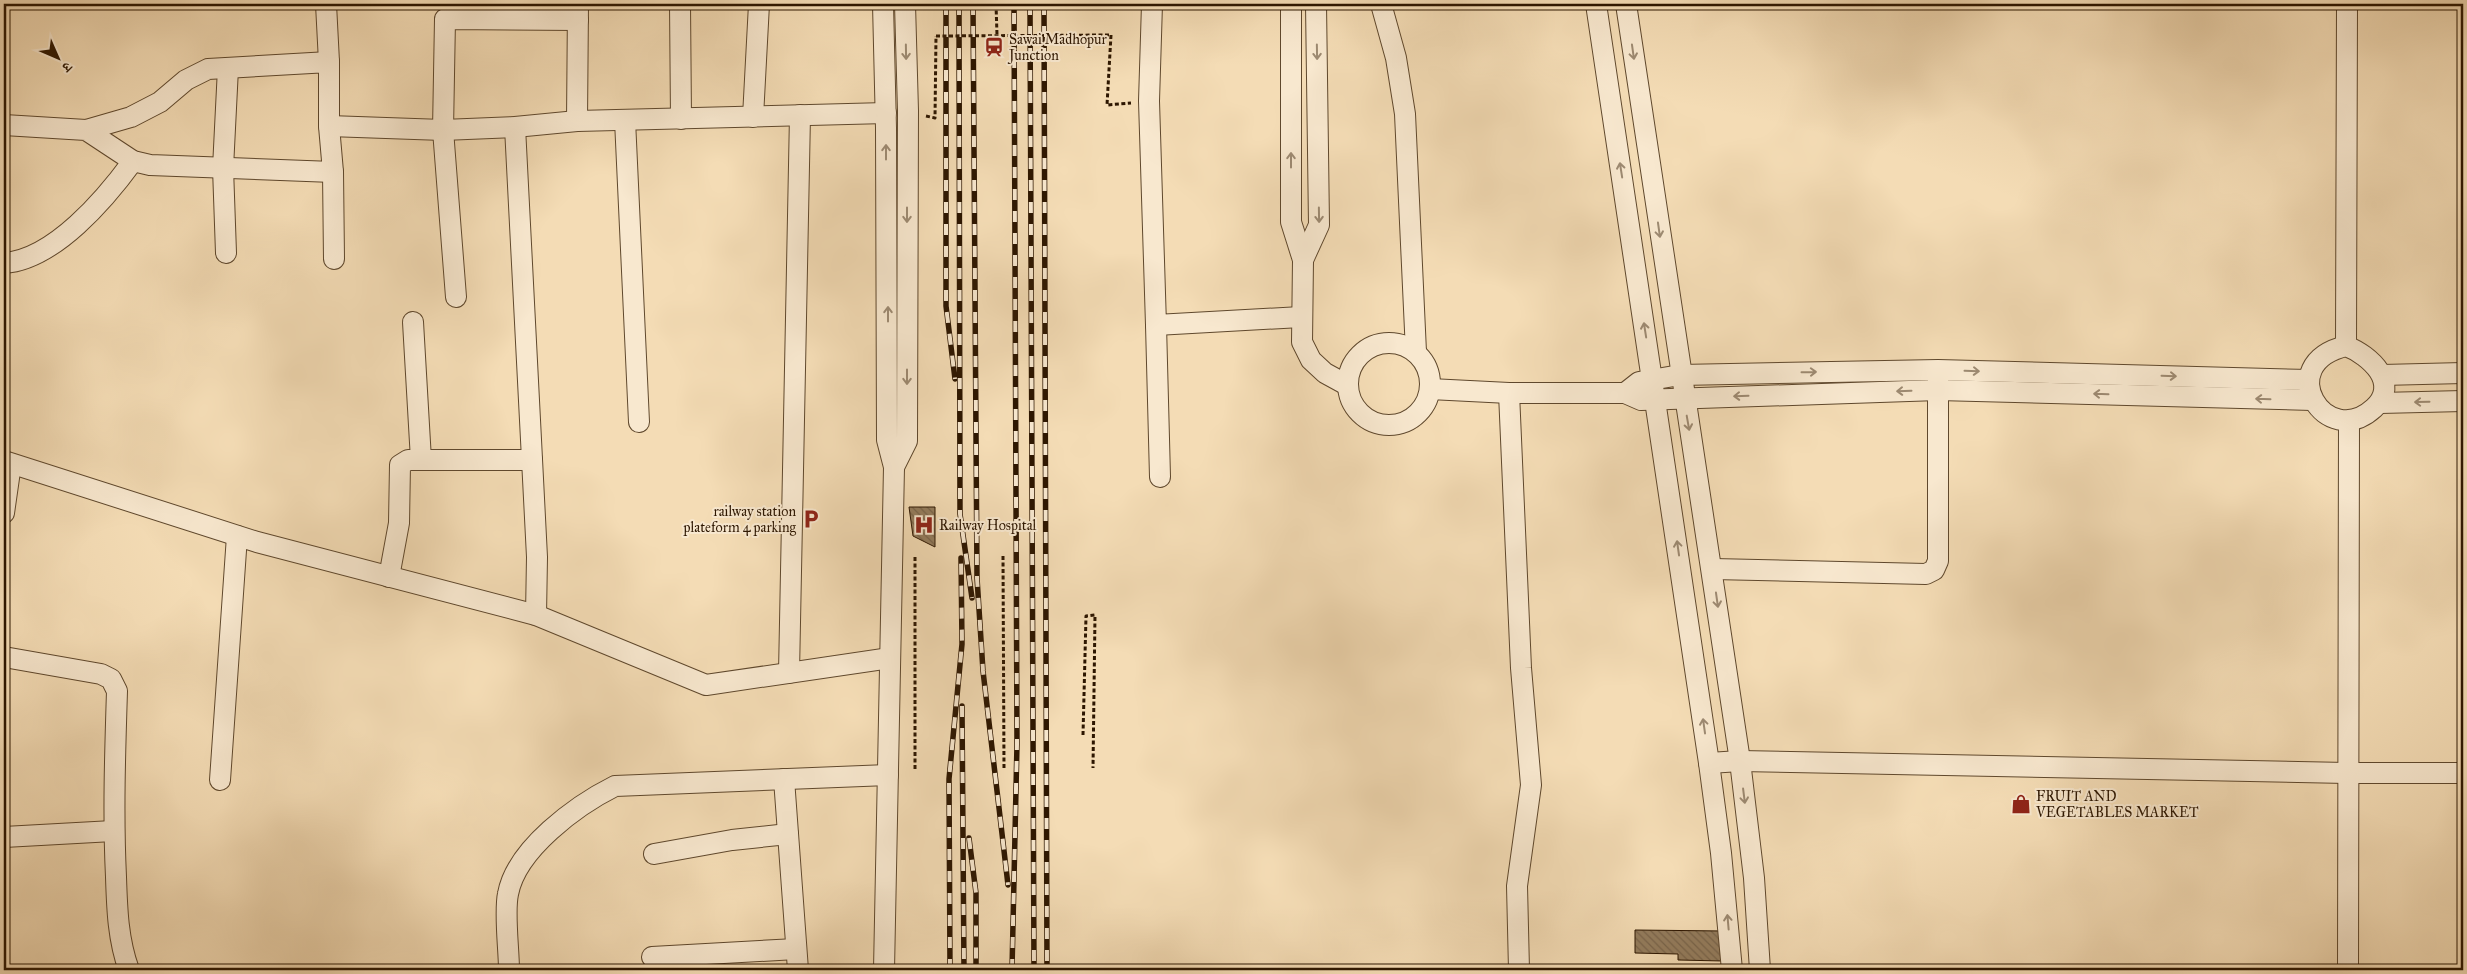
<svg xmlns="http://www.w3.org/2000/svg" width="2467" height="974" viewBox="0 0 2467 974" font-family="'IM FELL Great Primer','Noto Serif Devanagari',serif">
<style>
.building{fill:url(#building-back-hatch);stroke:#2d1600}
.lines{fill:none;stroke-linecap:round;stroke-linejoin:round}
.minor-casing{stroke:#5f482d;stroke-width:22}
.path{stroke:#2d1600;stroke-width:3;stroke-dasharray:4 2.5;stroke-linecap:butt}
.minor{stroke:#f8e8cf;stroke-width:20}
.rail-casing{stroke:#2d1600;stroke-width:5.5}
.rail{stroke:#f8e8cf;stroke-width:4;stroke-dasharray:11;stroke-linecap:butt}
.path-bridge{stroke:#2d1600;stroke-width:3;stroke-dasharray:4 2.5;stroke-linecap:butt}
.oneway{stroke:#9d8a72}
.labels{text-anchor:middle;stroke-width:4;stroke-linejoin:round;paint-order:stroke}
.poi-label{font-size:14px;fill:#2d1600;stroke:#f8e8cf;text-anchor:start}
</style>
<defs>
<pattern id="building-back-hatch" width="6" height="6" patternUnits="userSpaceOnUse" patternTransform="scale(1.25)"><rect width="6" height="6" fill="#947d5e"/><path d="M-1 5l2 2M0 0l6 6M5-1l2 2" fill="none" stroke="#79654b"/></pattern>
</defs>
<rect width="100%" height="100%" fill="#f4dcb5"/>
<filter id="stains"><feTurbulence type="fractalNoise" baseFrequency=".004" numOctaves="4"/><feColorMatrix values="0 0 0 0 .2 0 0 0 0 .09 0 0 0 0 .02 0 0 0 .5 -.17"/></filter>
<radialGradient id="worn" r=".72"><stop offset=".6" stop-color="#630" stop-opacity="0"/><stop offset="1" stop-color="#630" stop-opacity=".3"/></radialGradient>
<g class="building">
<path d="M909,507H935V547L913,536Z"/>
<path d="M1635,930L1724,931L1723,961L1678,960V954L1635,953Z"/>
</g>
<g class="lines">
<defs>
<g id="minor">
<path d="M326,4L329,62"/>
<path d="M680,4L681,119"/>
<path d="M883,4L886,128L887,440L894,467L884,970"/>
<path d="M1152,4L1149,101L1156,325L1301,317"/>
<path d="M1291,4V222L1303,260L1302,342L1311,360L1325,373L1347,385"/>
<path d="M1381,4L1396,58L1405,114L1416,352"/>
<path d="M1596,4L1709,763L1721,853L1732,970"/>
<path d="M1626,4L1740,761L1754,878L1760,970"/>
<path d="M753,117L759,4"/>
<path d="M625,120L639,422"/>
<path d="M577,121L578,4"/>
<path d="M4,125L86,130L131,117L160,102L186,80L208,69L329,62V126L333,172L150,165L133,161L86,130"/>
<path d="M329,126L443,130L515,127L577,121L886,113"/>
<path d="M515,127L537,557L536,615"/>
<path d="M333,172L334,259"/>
<path d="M226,253L223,168L228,68"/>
<path d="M1303,260L1319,225L1316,4"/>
<path d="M4,263C54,260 106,198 133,161"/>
<path d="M456,297L443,130L445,19L578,20"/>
<path d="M413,322L421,460"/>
<path d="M1156,325L1160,477"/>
<circle cx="1389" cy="384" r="41"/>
<path d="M2346,346L2347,4"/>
<path d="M2346,346C2370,355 2401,384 2374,408C2326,452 2271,364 2346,346Z"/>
<path d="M2382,375L2463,373"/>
<path d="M1430,389L1509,393H1625L1641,400L1938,390L2312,400"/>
<path d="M1509,393L1521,668L1531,785L1517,886L1519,970"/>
<path d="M1625,393L1639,382L1680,375L1938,370L2309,380"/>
<path d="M2380,403L2463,401"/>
<path d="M4,461L257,542L536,615L706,685L890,658"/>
<path d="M894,467L907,441L908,111L905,4"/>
<path d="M4,513L11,464"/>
<path d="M1713,569L1926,574L1934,570L1938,561V378"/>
<path d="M389,577L399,523L400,465L408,460H532"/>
<path d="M4,657L101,674L111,679L117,691C115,753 113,815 116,877C117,909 118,940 129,970"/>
<path d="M789,673L800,115"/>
<path d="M1709,763L1740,761L2347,773H2463"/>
<path d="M784,779L798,970"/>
<path d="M220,780L237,536"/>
<path d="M4,837L113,831"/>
<path d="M654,854L732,840L788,834"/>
<path d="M652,957L796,949"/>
<path d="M509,970C509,950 504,912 508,894C516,849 577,805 615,786L888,775"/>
<path d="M2348,970L2349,421"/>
</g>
</defs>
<use href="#minor" class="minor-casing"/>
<g class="path">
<path d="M996,4L997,35"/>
<path d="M1111,35L1107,105L1131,103"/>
<path d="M926,116L935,118L936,36"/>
<path d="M1003,556L1004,769"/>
<path d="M915,557V770"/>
<path d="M1083,735L1086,616L1095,615L1093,768"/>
</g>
<use href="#minor" class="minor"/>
<defs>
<g id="rail">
<path d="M946,4V306L955,379"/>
<path d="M959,4L960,514L972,598"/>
<path d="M973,4L977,578L983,671L1008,885"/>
<path d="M1030,4L1034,970"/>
<path d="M1044,4L1047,970"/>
<path d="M962,706L964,970"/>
<path d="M969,838L976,893V970"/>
<path d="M950,970L949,779L962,644L961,558"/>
<path d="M1012,970L1017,744L1014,4"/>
</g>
</defs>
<use href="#rail" class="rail-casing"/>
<use href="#rail" class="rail"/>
<path class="path-bridge" d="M936,36L1111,35"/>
</g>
<defs><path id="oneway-shaft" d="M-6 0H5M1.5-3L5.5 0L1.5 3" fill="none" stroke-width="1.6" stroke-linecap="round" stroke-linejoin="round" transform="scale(1.25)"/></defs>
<g class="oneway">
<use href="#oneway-shaft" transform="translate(906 52) rotate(89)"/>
<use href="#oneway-shaft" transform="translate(1317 52) rotate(89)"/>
<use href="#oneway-shaft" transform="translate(1633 52) rotate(82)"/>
<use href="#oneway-shaft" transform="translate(886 152) rotate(-90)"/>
<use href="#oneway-shaft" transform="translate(1291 160) rotate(-90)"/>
<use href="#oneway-shaft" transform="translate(1621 170) rotate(-99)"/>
<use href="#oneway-shaft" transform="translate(907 215) rotate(90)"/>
<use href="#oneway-shaft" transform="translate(1319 215) rotate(89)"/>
<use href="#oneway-shaft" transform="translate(1659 230) rotate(82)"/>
<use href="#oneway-shaft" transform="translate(888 314) rotate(-90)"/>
<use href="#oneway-shaft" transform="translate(1645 330) rotate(-99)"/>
<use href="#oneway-shaft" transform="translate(1972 371) rotate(2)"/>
<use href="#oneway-shaft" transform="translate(1809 372) rotate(-1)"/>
<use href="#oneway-shaft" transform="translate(2169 376) rotate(2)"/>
<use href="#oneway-shaft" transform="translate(907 377) rotate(90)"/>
<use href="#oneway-shaft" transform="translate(1904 391) rotate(178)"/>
<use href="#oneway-shaft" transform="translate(2101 394) rotate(-178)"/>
<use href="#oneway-shaft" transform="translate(1741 396) rotate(178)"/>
<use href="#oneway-shaft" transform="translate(2263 399) rotate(-178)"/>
<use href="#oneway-shaft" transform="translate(2422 402) rotate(179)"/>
<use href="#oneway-shaft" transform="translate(1688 423) rotate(80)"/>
<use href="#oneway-shaft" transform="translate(1678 548) rotate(-98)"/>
<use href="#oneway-shaft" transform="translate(1717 600) rotate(82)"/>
<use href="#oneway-shaft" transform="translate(1704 726) rotate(-98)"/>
<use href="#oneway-shaft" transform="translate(1744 796) rotate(83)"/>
<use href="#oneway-shaft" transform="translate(1728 922) rotate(-95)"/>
</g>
<defs>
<symbol id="station-bare" viewBox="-9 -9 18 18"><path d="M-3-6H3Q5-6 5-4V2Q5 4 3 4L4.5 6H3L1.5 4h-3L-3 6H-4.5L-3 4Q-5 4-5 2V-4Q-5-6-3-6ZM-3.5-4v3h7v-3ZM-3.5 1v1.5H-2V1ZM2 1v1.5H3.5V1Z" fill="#8f2418" stroke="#f8e8cf" stroke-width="2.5" paint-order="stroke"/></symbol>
<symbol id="parking-bare" viewBox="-9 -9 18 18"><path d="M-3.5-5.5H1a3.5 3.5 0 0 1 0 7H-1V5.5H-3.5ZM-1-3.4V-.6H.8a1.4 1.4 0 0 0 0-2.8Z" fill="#8f2418" stroke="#f8e8cf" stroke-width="2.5" paint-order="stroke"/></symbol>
<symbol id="hospital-bare" viewBox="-9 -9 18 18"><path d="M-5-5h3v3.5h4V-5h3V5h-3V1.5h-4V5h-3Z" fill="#8f2418" stroke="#f8e8cf" stroke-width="2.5" paint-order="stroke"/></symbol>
<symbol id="shop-bare" viewBox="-9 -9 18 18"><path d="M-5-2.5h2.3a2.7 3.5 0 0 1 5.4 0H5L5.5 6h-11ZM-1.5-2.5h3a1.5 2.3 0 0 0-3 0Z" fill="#8f2418" stroke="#f8e8cf" stroke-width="2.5" paint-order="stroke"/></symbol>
</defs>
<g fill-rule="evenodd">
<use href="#station-bare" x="980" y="33" width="28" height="28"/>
<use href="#parking-bare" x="797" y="505" width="28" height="28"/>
<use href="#hospital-bare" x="910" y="511" width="28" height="28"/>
<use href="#shop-bare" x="2007" y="790" width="28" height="28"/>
</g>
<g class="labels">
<g class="poi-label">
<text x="1009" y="44">Sawai Madhopur<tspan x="1009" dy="16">Junction</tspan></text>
<text x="796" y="516" text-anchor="end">railway station<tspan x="796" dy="16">plateform 4 parking</tspan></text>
<text x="939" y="530">Railway Hospital</text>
<text x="2036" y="801">FRUIT AND<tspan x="2036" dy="16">VEGETABLES MARKET</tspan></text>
</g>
</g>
<rect width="2467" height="974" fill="none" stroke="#f4dcb5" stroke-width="20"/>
<rect x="5" y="5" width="2457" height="964" fill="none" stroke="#2d1600" stroke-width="2.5"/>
<rect x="10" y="10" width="2447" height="954" fill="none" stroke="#2d1600"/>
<g transform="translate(58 58) rotate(135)" stroke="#f8e8cf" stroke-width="4" paint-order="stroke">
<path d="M0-4L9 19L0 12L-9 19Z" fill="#2d1600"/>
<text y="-8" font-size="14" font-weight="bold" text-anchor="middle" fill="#2d1600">उ</text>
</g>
<rect width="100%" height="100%" filter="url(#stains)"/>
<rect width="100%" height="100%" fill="url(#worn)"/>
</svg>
